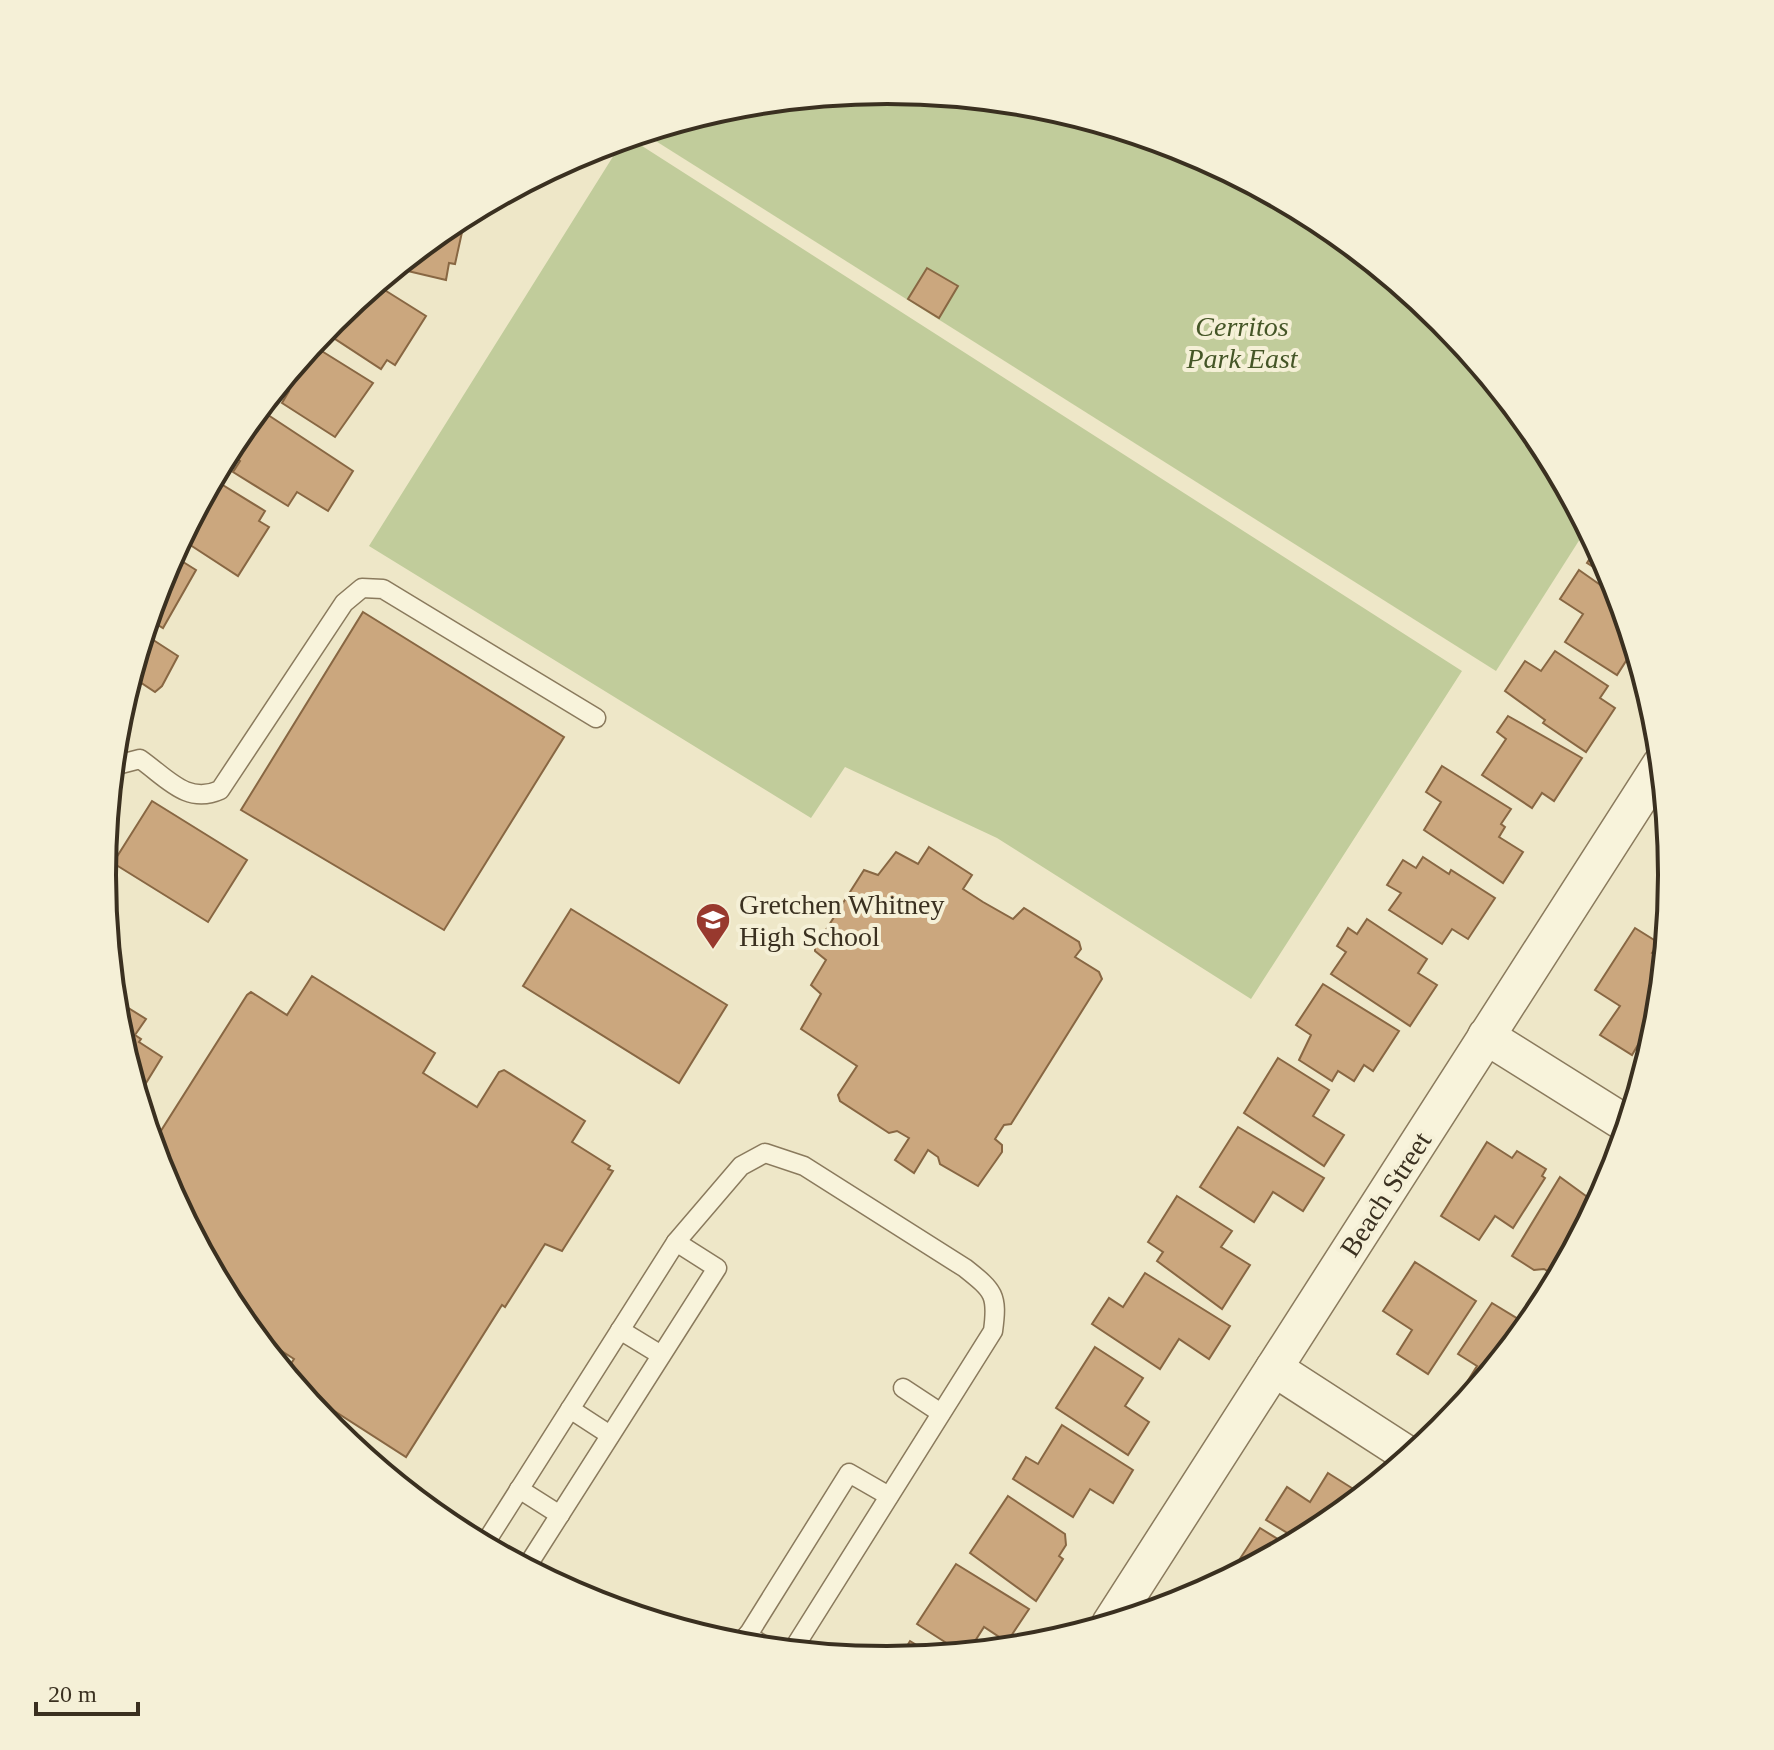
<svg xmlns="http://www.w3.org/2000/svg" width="1774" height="1750" viewBox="0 0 1774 1750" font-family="'Times New Roman',serif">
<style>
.green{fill:#c1cc9b}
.building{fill:#cba77e;stroke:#886743;stroke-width:2}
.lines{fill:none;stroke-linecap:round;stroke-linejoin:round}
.service-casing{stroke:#8a7a5d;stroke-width:21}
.minor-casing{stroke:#8a7a5d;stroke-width:39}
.service{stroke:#f8f3db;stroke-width:18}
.minor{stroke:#f8f3db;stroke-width:36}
.labels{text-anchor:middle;stroke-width:8;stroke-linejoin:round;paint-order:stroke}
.park-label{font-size:28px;font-style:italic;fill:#455627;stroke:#f5f0d7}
.poi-label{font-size:28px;fill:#3a3020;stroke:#f5f0d7;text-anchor:start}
.street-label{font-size:28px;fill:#3a3020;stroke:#f5f0d7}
.rim{fill:none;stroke:#3a3020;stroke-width:4}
</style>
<rect width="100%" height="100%" fill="#eee7c8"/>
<g class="green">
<path d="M887,90L1041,105L1188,150L1323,223L1442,320L1540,439L1587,528L1496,671L643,133L734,105Z"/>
<path d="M628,137L1462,671L1251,999L997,838L845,767L811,818L369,546L624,139Z"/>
</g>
<g class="building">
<path d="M466,214L455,264L449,263L446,280L395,268Z"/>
<path d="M927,268L958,286L939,318L908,299Z"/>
<path d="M375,284L426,316L395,365L387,360L381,369L323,331Z"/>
<path d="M312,345L373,383L335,437L282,403L289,391L286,389L278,402L269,396Z"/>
<path d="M259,409L353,471L328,511L297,492L288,506L233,472L240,461L227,453Z"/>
<path d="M213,479L265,511L259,521L269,527L238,576L181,539Z"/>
<path d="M1597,547L1612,575L1614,580L1587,563Z"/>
<path d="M172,555L196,570L163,628L148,619L162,574Z"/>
<path d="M1579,570L1619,598L1639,665L1628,658L1617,675L1565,642L1583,614L1560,599Z"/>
<path d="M363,612L564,737L444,930L241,810Z"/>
<path d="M144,634L178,656L162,686L155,692L131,676Z"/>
<path d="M1555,651L1608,686L1600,698L1615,708L1586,752L1543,723L1545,720L1505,691L1525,661L1541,671Z"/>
<path d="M1508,716L1582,758L1554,801L1542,793L1532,808L1482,775L1506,739L1497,732Z"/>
<path d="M1442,766L1511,809L1501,824L1505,827L1499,837L1523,852L1503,883L1424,830L1441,802L1426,792Z"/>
<path d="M152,801L247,860L208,922L113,863Z"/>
<path d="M929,847L972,875L963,889L983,902L1013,919L1024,908L1079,942L1081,949L1075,957L1099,972L1102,979L1011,1124L1004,1125L995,1139L1002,1145V1152L978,1186L940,1164L938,1157L928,1150L914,1173L895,1160L909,1138L897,1131L889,1133L840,1101L838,1095L857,1066L801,1029L821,994L811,985L826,960L815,951V947L864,870L878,875L896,852L918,864Z"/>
<path d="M1423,857L1449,874L1451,870L1495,898L1468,939L1452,929L1442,944L1389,910L1401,893L1387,885L1403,860L1416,868Z"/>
<path d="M571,909L727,1005L679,1083L523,986Z"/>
<path d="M1367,919L1427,959L1418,973L1437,985L1410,1026L1331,974L1346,952L1337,946L1348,928L1357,934Z"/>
<path d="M1635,928L1659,943L1652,953L1664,960L1659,1009L1632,1055L1600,1035L1620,1006L1595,990Z"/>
<path d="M312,976L435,1053L423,1073L477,1107L499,1072L504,1070L585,1121L572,1142L610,1166L608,1169L613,1171L562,1251L545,1244L505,1307L502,1305L406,1457L297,1387L285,1373L294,1359L252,1332L234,1311L162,1175L152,1145L247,995L251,992L287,1015Z"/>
<path d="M1323,984L1399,1031L1373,1071L1364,1065L1354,1081L1338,1071L1332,1081L1299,1060L1311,1035L1296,1025Z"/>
<path d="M114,999L146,1019L135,1035L141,1039L139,1042L162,1057L138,1096L117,1028Z"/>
<path d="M1278,1058L1329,1090L1313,1116L1344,1135L1324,1166L1244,1113Z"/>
<path d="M1238,1127L1324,1178L1303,1211L1273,1192L1254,1222L1200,1187Z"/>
<path d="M1487,1142L1512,1158L1517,1151L1546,1169L1542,1176L1545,1178L1513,1228L1495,1216L1479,1240L1441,1216Z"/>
<path d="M1560,1177L1597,1204L1562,1269L1559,1268L1554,1275L1544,1269L1534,1270L1512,1256Z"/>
<path d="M1177,1196L1232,1231L1221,1247L1250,1265L1222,1309L1157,1261L1163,1252L1148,1242Z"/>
<path d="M1415,1262L1476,1301L1428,1374L1397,1354L1412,1330L1383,1311Z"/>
<path d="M1145,1273L1230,1326L1209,1359L1179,1339L1160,1369L1092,1324L1109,1298L1123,1307Z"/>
<path d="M1492,1303L1528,1325L1467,1400L1459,1395L1477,1366L1458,1354Z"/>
<path d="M1095,1347L1143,1378L1125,1406L1149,1422L1128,1455L1056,1408Z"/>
<path d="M1062,1425L1133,1470L1113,1503L1090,1489L1073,1517L1013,1479L1026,1457L1038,1464Z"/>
<path d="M1328,1473L1363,1495L1323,1528L1299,1540L1266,1520L1287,1487L1310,1502Z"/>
<path d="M1008,1496L1065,1534L1066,1545L1059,1556L1063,1559L1036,1601L970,1553Z"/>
<path d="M1260,1528L1289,1546L1236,1574L1232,1571Z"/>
<path d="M956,1564L1029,1609L1007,1642L984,1627L968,1652L962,1653L917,1624Z"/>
<path d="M910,1641L933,1655L899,1659Z"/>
</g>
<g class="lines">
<defs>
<g id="service">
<path d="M113,766L140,759C167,778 187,805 220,790L344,603L362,588L383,589L596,718"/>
<path d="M620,1330L661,1355"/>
<path d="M903,1388L941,1413"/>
<path d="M570,1409L610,1435"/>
<path d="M519,1489L560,1515"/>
<path d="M484,1545L676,1242L741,1166L765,1153L804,1166L965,1268C994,1291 998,1295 993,1331L792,1651"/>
<path d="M526,1568L717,1268L676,1242"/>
<path d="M747,1635L768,1648"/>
<path d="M741,1646L849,1473L889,1496"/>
</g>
<g id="minor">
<path d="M1486,1036L1628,1125"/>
<path d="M1274,1368L1410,1456"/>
<path d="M1110,1624L1661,764"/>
</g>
</defs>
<use href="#service" class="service-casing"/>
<use href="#minor" class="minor-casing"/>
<use href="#service" class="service"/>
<use href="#minor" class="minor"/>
</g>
<defs>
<symbol id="school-pin" viewBox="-11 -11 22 30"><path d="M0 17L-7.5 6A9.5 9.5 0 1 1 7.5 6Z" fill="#98392e" stroke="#f5f0d7"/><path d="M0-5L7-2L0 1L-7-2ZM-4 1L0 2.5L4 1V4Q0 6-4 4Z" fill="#fff"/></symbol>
</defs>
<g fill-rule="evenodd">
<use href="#school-pin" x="693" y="900" width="40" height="54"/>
</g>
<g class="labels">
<g class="park-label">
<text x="1242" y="336">Cerritos<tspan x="1242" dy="32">Park East</tspan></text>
</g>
<g class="poi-label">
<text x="739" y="914">Gretchen Whitney<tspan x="739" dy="32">High School</tspan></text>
</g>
<g class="street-label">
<text transform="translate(1385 1194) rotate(-57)" y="10">Beach Street</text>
</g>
</g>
<path d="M0 0H1774V1750H0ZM116 875a771 771 0 1 1 1542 0a771 771 0 1 1-1542 0Z" fill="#f5f0d7" fill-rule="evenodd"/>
<path class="rim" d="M116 875a771 771 0 1 1 1542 0a771 771 0 1 1-1542 0Z"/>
<path d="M36 1702v12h102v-12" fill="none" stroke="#3a3020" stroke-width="4"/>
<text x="48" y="1702" font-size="24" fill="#3a3020" stroke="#f5f0d7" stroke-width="6" paint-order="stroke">20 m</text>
</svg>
